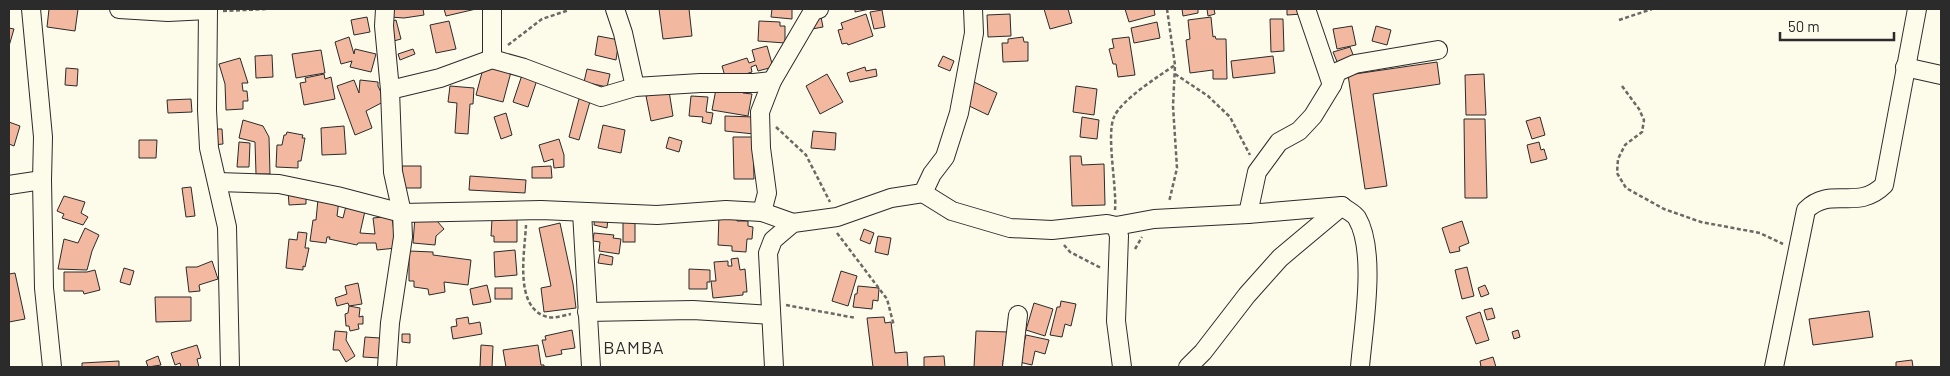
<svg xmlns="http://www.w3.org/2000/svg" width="1950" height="376" viewBox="0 0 1950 376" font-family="Barlow,sans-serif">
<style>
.building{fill:#f2b8a0;stroke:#2b2b2b}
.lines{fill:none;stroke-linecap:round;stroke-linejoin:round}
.minor-casing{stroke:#2b2b2b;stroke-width:20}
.path{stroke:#6a6964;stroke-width:2.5;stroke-dasharray:4 2.5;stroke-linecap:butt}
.minor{stroke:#fdfbea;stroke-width:18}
.labels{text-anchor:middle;stroke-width:4;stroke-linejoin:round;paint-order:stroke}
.quarter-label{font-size:18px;letter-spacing:1px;fill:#2b2b2b;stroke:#fdfbea}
</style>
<rect width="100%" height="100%" fill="#fdfbea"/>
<g class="building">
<path d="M49,9H78L75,31L47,27Z"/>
<path d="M390,9H423L424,15L404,18L390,17Z"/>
<path d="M444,9H476L446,16Z"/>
<path d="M659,9H689L692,36L663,39Z"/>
<path d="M772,9H792V19L771,17Z"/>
<path d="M855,9H870L855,12Z"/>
<path d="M1044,9H1068L1072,23L1050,29Z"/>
<path d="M1125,9H1154L1155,15L1129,22Z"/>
<path d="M1182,9H1198V13L1183,16Z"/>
<path d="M1207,9H1214L1215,14L1208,16Z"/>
<path d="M1287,9H1303V14L1287,15Z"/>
<path d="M882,10L885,27L874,29L870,12Z"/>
<path d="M866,14L873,36L848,45L847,43L842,44L838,30L843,29L841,23Z"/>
<path d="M1010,14L1011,36L988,37L987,15Z"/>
<path d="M367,17L370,32L354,35L351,20Z"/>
<path d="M821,17L823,27L812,29L810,19Z"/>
<path d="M1211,17L1213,37L1215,36L1216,39H1226L1227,79H1213V70L1190,73L1186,40L1190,39L1188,20Z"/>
<path d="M1270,19H1283L1284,51L1271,52Z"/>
<path d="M396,20L401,39L390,42L389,22Z"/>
<path d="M449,21L456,49L436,53L430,25Z"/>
<path d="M759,21L780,22V26H785V43L758,41Z"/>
<path d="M1157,22L1160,38L1134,43L1131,28Z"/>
<path d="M1352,26L1356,45L1337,49L1333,29Z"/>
<path d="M1376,26L1391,30L1387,45L1372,41Z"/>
<path d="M9,28L14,29L9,46Z"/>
<path d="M598,36L619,40L616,60L595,55Z"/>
<path d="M349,37L354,54L355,49L376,54L371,72L350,67L352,61L341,64L335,42Z"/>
<path d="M1023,37L1024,42H1028V61L1003,62L1002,43H1008V39Z"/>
<path d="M1129,37L1135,75L1118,77L1116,64H1113L1109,49L1114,48L1112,39Z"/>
<path d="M767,46L773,67L758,71L756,65L751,67L752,72L726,80L722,66L747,58L749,63L755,61L752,50Z"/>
<path d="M1350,47L1354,57L1338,64L1333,52Z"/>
<path d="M413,49L415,54L400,60L398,54Z"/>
<path d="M321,50L325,73L296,78L292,54Z"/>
<path d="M272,55L273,77L256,78L255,56Z"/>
<path d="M943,56L954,61L950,71L938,66Z"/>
<path d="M1273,56L1275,73L1233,78L1231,61Z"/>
<path d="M240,58L248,83H242L243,91H247L248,101H243V109L226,110L225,84L219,64Z"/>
<path d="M1437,62L1440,84L1373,94L1387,186L1365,189L1348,75Z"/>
<path d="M484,65L511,72L503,102L476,95Z"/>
<path d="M865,67L866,71L876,69L877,76L850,82L847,73Z"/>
<path d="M66,68L78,69L77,86L65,85Z"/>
<path d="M587,69L610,74L607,87L584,82Z"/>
<path d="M523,72L538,77L528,107L513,102Z"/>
<path d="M324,74L325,79L331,77L335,99L304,105L300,83L306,82L305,78Z"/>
<path d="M827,74L843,102L820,114L806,86Z"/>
<path d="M1484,74L1486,115H1466L1465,75Z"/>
<path d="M354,80L359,93L360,80L378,82V86L385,101L366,111L372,128L355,135L337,86Z"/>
<path d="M974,82L997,93L988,115L965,104Z"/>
<path d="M450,86L474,88L473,104H470L468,134L455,133L457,103L448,102Z"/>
<path d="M735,86L744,87L743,93L752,94L748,116L712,110L716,89L733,92Z"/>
<path d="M1076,86L1097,89L1094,115L1073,112Z"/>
<path d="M669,91L673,116L651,121L646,96Z"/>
<path d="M580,95L591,98L579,140L569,137Z"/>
<path d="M691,96L708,97L706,112L713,113L711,124L702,122L703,117L689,116Z"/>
<path d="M191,99L192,112L168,113L167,100Z"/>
<path d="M506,113L512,135L501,139L494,117Z"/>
<path d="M725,116L754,117V134L725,131Z"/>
<path d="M1082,117L1099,120L1097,139L1080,137Z"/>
<path d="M1540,117L1545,135L1532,139L1526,121Z"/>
<path d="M1464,119H1485L1487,198H1465Z"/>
<path d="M243,120L263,126L269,137L270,174H256L255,142L239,138Z"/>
<path d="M9,122L20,126L14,146L9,144Z"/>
<path d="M603,125L625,130L621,153L598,148Z"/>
<path d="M344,126L346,154L322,155L321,128Z"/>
<path d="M212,129H222L223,144L213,145Z"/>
<path d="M813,131L836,133L835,150L811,148Z"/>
<path d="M287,132L303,135L302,138H305L301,161H298V168L276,167L277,145H282L284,135H286Z"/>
<path d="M669,137L682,141L679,152L666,148Z"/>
<path d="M733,137H753L754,179H734Z"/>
<path d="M559,139L564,155V167L554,168L553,159L544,162L539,145Z"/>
<path d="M139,140H157L156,158H139Z"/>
<path d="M239,142L250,143L249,167H237Z"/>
<path d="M1539,142L1541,150L1544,149L1547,159L1531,163L1527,145Z"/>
<path d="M1070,156H1081L1082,165L1104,164L1105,205L1072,206Z"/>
<path d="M402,166H421V188H403Z"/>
<path d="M551,166L552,178H532V167Z"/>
<path d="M470,176L526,180L525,193L469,190Z"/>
<path d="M191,187L195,216L186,217L182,188Z"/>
<path d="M288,190H306V204L289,205Z"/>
<path d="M64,196L85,202L81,213L88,217L83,225L62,218L64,214L57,211Z"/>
<path d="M318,199L339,200L337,216L343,218L346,206L365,211L360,233L375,234L373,218L392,216L396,248L377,250L376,243H358L357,245L329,239L330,237H327L326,243L310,241L313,220H316Z"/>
<path d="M517,214V242H494V236H491L492,219Z"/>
<path d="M719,214H737V221H748V226L753,227L752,239H747L746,252L732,251V246L718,245Z"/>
<path d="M595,216L608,218L607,228L594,225Z"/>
<rect x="623" y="216" width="12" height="26"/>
<path d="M415,217L437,221L444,229L436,236L435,245L413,243Z"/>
<path d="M1462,221L1469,243L1459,247L1460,251L1450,253L1442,228Z"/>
<path d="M560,223L573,284L576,308L544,312L541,288L551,286L539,228Z"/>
<path d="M85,228L99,235L92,251L87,270L58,269L64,239L78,243Z"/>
<path d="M864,229L874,233L870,244L860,240Z"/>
<path d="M298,232L307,233L305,248H309L305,267L303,266V270L286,268L289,239L297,240Z"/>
<path d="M594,233L614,235L613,238L621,239L619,254L599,251L600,242L593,241Z"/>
<path d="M878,236L891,238L888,255L875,252Z"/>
<path d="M515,250L517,275L495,277L494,252Z"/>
<path d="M409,251L433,252V255L471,260L468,285L444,282L445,292L429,295L428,289L414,287V281H409Z"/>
<path d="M600,254L613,257L612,265L598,263Z"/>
<path d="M738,258L740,270L745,269L747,292H743V295L713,298L711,281H716L714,262L728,261V266H732L731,259Z"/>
<path d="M212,261L218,279L199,285L200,291L189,292L186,267H197Z"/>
<path d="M1467,267L1474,296L1462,299L1455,270Z"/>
<path d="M124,268L134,271L130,285L120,282Z"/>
<path d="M689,269L710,270V282H707V289H689Z"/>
<path d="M95,270L100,290L84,294L83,291H64V272H87Z"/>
<path d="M841,271L857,276L848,306L832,301Z"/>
<path d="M15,273L25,319L9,322V274Z"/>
<path d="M358,283L362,304L349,306L348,303L337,306L335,298L347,294L345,286Z"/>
<path d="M487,285L491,302L473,305L470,289Z"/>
<path d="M1485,285L1489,294L1481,297L1478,288Z"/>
<path d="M858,286L879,288L878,301L873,300L872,309L853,307L855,294H857Z"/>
<rect x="495" y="288" width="17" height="11"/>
<path d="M155,297H191V321L156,322Z"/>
<path d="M1061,301L1076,304L1071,326L1065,324L1062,337L1050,335L1057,307H1060Z"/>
<path d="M1034,303L1053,309L1045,336L1026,330Z"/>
<path d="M349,306L360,308L359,317L363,316V324H358L359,329L350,331L349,326H346L345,314L348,313Z"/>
<path d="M1492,308L1495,318L1487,320L1484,310Z"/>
<path d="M1869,311L1873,337L1813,345L1809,319Z"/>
<path d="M1480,312L1489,340L1476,344L1466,317Z"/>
<path d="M468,317L469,324L480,322L482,334L453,339L451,327L457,326L456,319Z"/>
<path d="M884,317L885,323L891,322L895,353L907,352L908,367H873L867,318Z"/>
<path d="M572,330L575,348L561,350L562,354L546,357L542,340H546L545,336Z"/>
<path d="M1518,330L1520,337L1514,339L1512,332Z"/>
<path d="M335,331L347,332L346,340L355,356L346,362L339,350H333Z"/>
<path d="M976,331L1009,332L1008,360H1003V367H974Z"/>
<path d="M402,334H410V343L402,342Z"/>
<path d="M1026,335L1049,340L1045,354L1035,351L1032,365L1019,362Z"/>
<path d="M365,337L380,338L379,358L363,357Z"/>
<path d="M197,345L201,358L197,359L199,367H181L180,363L175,365L171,353Z"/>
<path d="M481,345L493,346L492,367H480Z"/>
<path d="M538,345L541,365H544V367H506L503,350Z"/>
<path d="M158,356L161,365L148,367L146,361Z"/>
<path d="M944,356L945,367H924V357Z"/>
<path d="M1493,357L1496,367H1481L1480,361Z"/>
<path d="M1912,360L1913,367H1896V362Z"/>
<path d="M119,361V367H82V363Z"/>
</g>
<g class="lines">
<defs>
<g id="minor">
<path d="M31,9L43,137L42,180L44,288L52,367"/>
<path d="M119,9L168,12L208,10"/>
<path d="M208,9L207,110L209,148L227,227L230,367"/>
<path d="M385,9L384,26L390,90L393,172L402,213L403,237L390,323L387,367"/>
<path d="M615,9L623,33L635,87"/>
<path d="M1306,9L1332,85"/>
<path d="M492,59V9"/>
<path d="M1905,67L1941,75"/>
<path d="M390,90L440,78L492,59L524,68L601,97L635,87L700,83H754L772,81"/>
<path d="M218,182L279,184L337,196L402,213L541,210L657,215L726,210L762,212L793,223"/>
<path d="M9,185L42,180"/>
<path d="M923,193L952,211L1010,228L1052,230L1107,224L1116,226L1119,236L1116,321L1122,367"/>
<path d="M582,212L591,367"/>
<path d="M762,212L767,193L761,148L760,112L772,81L813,11L819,9"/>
<path d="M1248,214L1257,172L1279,142L1299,131L1313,116L1332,85L1337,72L1355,64L1438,50"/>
<path d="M1116,226L1154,219L1248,214L1342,206C1346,210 1354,213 1357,218C1377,252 1363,329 1360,367"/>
<path d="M587,312L693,310L771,315"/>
<path d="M774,367L768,253L773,240L793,223L837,217L891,198L923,193L932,174L945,157L959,113L974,33L973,9"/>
<path d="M1012,367L1018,315"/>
<path d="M1188,367L1203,352L1247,295L1280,258L1342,206"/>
<path d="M1774,367L1806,210C1831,185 1857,212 1884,185L1917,9"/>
</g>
</defs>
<use href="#minor" class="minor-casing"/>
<g class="path">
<path d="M1167,9L1175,65L1173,106L1177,168L1169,202"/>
<path d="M223,11L267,9"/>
<path d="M1619,20L1652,9"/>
<path d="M508,45L542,19L569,10"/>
<path d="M1175,74L1208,96L1230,117L1250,155"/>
<path d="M1622,86L1639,109L1644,120L1642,132L1625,145L1618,159L1617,173L1626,188L1664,209L1701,222L1760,233L1783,244"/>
<path d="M776,127L806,155L830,202"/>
<path d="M1115,210C1117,187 1106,135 1114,117C1121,100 1159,76 1175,65"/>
<path d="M526,225C525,251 513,309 548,317C554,319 564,315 571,314"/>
<path d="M837,233L887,299L894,326"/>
<path d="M1064,245L1070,252L1101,268"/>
<path d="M1135,249L1142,237"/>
<path d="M786,305L856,318"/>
</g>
<use href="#minor" class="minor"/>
</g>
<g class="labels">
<g class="quarter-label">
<text x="634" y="354">BAMBA</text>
</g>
</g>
<rect width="1950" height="376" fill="none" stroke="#2b2b2b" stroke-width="20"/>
<path d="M1780 32v8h114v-8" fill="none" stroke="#2b2b2b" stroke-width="2.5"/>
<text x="1788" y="32" font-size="15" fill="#2b2b2b" stroke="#fdfbea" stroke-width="4" paint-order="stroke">50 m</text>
</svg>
